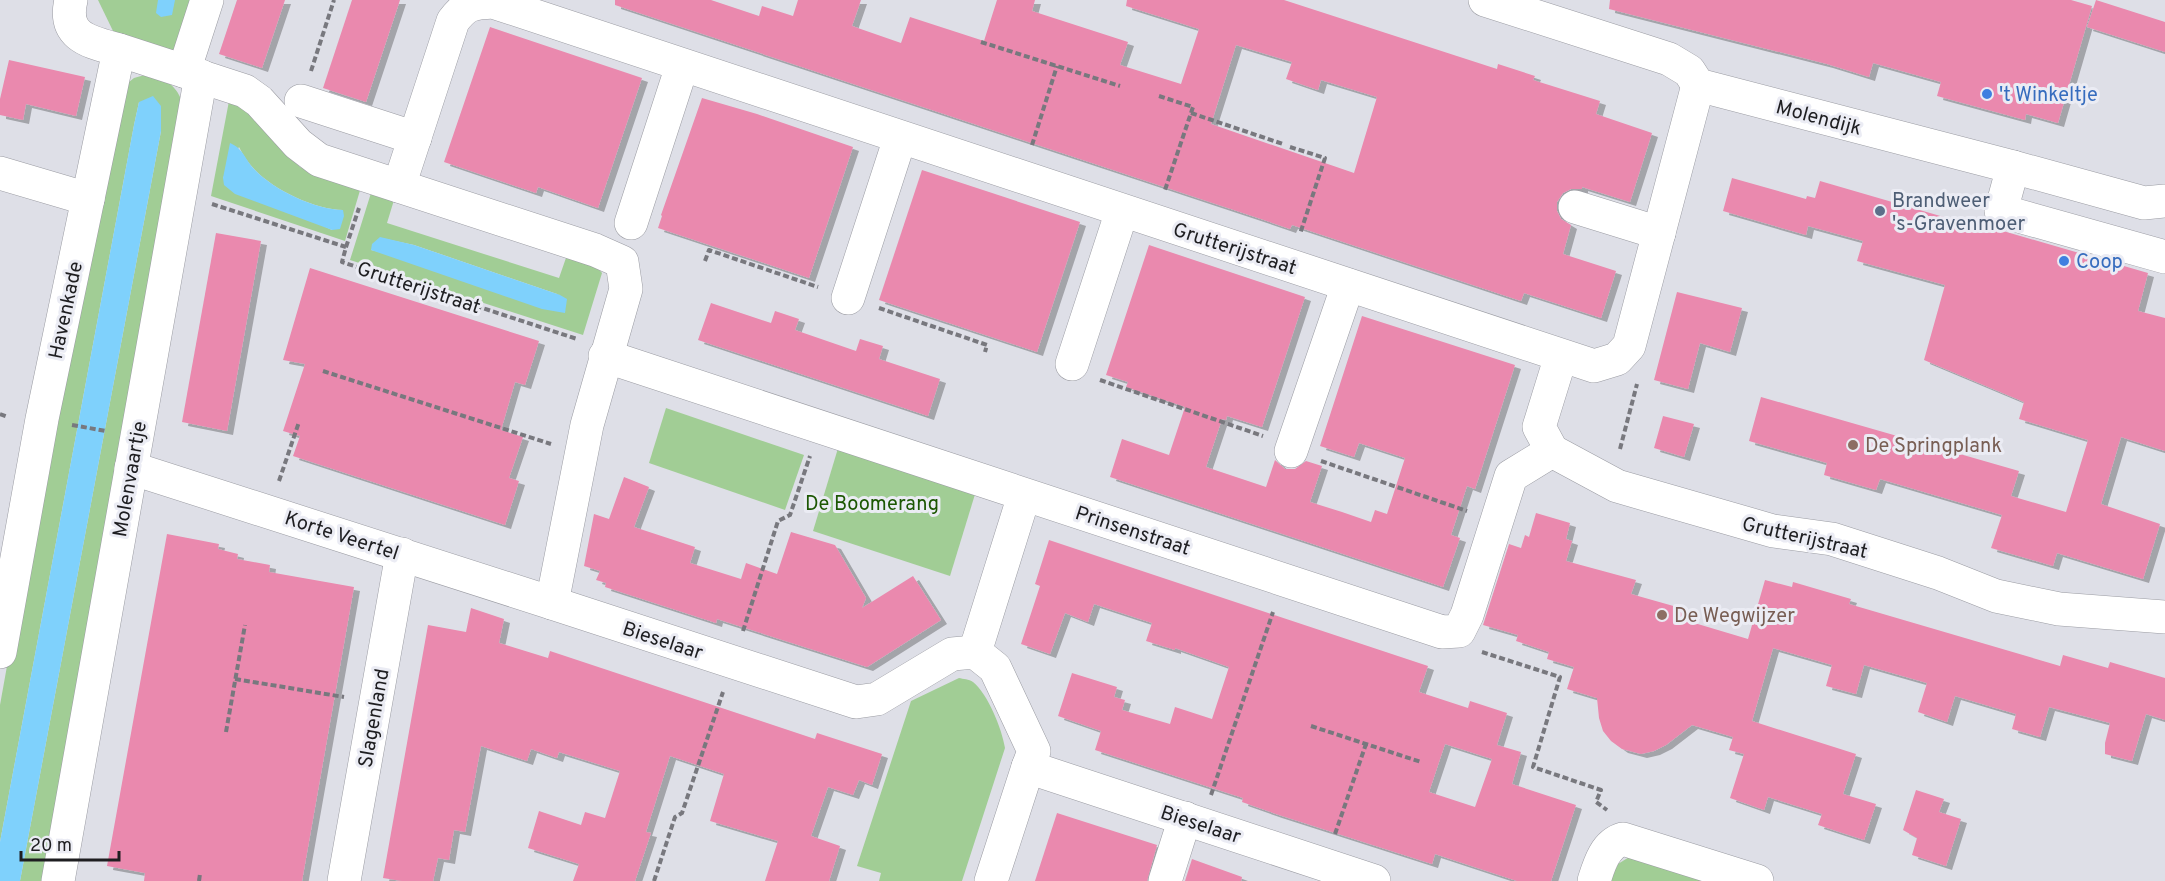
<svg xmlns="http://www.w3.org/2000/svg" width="2165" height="881" viewBox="0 0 2165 881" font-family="Overpass,sans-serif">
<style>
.green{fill:#a1cd95;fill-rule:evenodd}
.water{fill:#7fd1fc}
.building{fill:#ea89ae;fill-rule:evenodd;filter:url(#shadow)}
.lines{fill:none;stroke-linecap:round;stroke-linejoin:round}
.minor-casing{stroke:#9b9ca3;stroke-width:34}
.path{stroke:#78787e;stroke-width:4;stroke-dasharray:6 3;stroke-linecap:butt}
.minor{stroke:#fff;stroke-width:33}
.shop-dot{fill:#3f7fe0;stroke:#ebecf4;stroke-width:2}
.service-dot{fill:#5c6f8a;stroke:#ebecf4;stroke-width:2}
.education-dot{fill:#8d6e63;stroke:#ebecf4;stroke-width:2}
.labels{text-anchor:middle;stroke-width:6;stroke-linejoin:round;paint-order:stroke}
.shop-label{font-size:20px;fill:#366cbe;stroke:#ebecf4;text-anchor:start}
.street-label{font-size:20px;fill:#1e1e21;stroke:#ebecf4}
.service-label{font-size:20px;fill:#4e5e75;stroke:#ebecf4;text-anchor:start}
.education-label{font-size:20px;fill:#785e54;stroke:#ebecf4;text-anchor:start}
.park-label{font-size:20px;fill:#1d5703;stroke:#ebecf4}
</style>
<defs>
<filter id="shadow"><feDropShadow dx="6" dy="4" stdDeviation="0" flood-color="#0004"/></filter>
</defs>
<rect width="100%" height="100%" fill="#dedfe7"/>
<g class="green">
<path d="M98,0H196L178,53L114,33Z"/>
<path d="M148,74C165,79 175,84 182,101L44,881H20L161,131V107L139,102L134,125L0,842V705L21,588L124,86L134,78Z"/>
<path d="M229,101L247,108L300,167L361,187L345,241L211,196ZM239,147C243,155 248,163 255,170C274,190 316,210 343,210L332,230L223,178Z"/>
<path d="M371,193L394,200L387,223L559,278L567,255L596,266L602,273L583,335L350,260ZM381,238L414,245L560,295L371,250Z"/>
<path d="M666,408L804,455L785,510L649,463Z"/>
<path d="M839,445L976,491L950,576L813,531Z"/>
<path d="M959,678C963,679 969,679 973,682C988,694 1002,729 1005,748L962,881H879L881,873L857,866L911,701Z"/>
<path d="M1634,854L1715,881H1610L1618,864Z"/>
</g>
<g class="water">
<path d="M158,0H175L172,15L161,17L156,13Z"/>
<path d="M153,96L161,106V131L20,881H0V842L134,125L139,102Z"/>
<path d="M230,143C244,149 245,160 255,170C274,190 316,210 343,210L344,216L340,229L332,230L235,194L224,185L223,178Z"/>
<path d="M380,237L414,245L560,295L567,299L565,313L542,309L371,250L372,244Z"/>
</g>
<g class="building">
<path d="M237,0H285L262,68L219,54Z"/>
<path d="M352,0H400L366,102L323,88Z"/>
<path d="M615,0H711L759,16L762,6L793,16L798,0H861L852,26L901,43L910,17L984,41L997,0H1035L1032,11L1128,42L1120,65L1181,84L1199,29L1126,6L1127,0H1284L1497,69L1498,64L1535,76L1533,80L1600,101L1596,114L1652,133L1630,202L1582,187V189H1571L1563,193L1557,202V211L1561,219L1571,225L1563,254L1616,271L1601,318L1524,293L1521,301L1292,225L1290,229L1261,219L615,5ZM1236,45L1292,62L1286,79L1318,90L1321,80L1377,97L1354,173L1211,124Z"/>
<path d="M1610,0H2071L2092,6L2058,123L2026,114L2025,120L1937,96L1941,82L1873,63L1869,77L1827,64L1609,9Z"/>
<path d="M2096,0L2165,22V52L2087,27Z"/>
<path d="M490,27L642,78L598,208L538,187L536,193L444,162Z"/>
<path d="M9,60L85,77L76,116L26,104L23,120L0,115V99Z"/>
<path d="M702,98L757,114L853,147L809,278L658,228L662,216L661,215Z"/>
<path d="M922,170L1080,222L1037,352L879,300Z"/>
<path d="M1732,178L1806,199L1807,196L1815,198L1820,181L1985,229L1986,226L2148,273L2138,311L2165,318V451L2121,437L2101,504L2160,524L2143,579L2057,553L2053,566L1991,548L2002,515L1880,479L1876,490L1824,475L1827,463L1749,441L1761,397L2019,471L2011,496L2066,512L2088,440L2019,419L2024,402L1924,360L1945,285L1857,261L1863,241L1808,226L1806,235L1723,211Z"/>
<path d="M216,233L261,241L227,431L182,422Z"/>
<path d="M1149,245L1305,297L1262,427L1227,416L1226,420L1222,419L1206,467L1266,487L1275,460L1285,469H1295L1306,461L1322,466L1310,502L1342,512L1371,522L1375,510L1387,514L1405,458L1359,443L1354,457L1320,446L1362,316L1515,365L1475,489L1467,486L1451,535L1460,538L1443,587L1110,477L1122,439L1169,455L1185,407L1126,387L1128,382L1106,375Z"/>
<path d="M310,268L539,341L525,385L515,382L501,430L523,437L509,478L519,481L505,525L293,456L300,436L283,431L305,364L283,360Z"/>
<path d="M1677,292L1742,308L1730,352L1700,343L1688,389L1654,380Z"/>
<path d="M711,303L771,323L775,311L799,319L795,330L856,351L860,339L883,346L879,359L940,379L928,416L698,340Z"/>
<path d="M1663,416L1694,424L1684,457L1654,448Z"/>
<path d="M624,477L649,487L634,527L695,547L690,563L741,579L746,563L777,574L791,532L835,545L866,598L862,608L913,576L941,620L867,667L717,619L716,623L605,587L606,583L596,580L600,571L584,566L594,514L609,519Z"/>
<path d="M1536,513L1570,523L1566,539L1572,541L1566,561L1636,580L1631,594L1684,609L1681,619L1748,639L1765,580L1792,587L1793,582L1851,599L1849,604L2060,666L2063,655L2108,668L2110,662L2165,678V720L2146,714L2132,761L2105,754V743L2110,723L2049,707L2040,737L2012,729L2016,714L1955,696L1947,722L1918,712L1927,683L1864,665L1856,694L1826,686L1832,665L1773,648L1752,721L1856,754L1843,794L1876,804L1864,840L1818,825L1822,814L1768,797L1764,810L1730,798L1744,754L1729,750L1733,737L1692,725L1666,745L1654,751L1641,754L1622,749L1611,741L1603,731L1599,718L1597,698L1567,689L1574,667L1547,659L1549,652L1516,641L1518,635L1483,625L1509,544L1521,548L1525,535L1529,537Z"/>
<path d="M167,534L219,544L218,549L238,554L237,559L270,565L269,572L354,587L302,881H144L145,873L107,866Z"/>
<path d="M1049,540L1428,666L1419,692L1468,708L1470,701L1507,713L1497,745L1521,752L1512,784L1576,805L1551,881H1517L1435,854L1432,864L1276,814L1242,802L1243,798L1095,750L1101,731L1058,716L1072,673L1117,687L1114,697L1125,700L1122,710L1170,724L1175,707L1212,719L1229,667L1175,648V650L1146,641L1152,623L1094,604L1088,622L1065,613L1050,654L1021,644L1040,586L1035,584ZM1445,744L1492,759L1475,807L1429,792Z"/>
<path d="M471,608L504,619L499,643L548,658L550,651L815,739L817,733L882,754L872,785L859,780L853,795L828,787L811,836L840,846L829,881H765L778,841L710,821L724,774L670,756L646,832L651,833L635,881H573L579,864L528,848L539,811L581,825L585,812L605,818L620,771L559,752L557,758L531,749L527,761L481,746L465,832L454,830L449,860L438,858L433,881H402L383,878L428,625L466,632Z"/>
<path d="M1916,790L1944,799L1939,812L1961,819L1946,866L1912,855L1917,838L1903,830Z"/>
<path d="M1057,813L1157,845L1147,881H1035Z"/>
<path d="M1192,859L1242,877L1241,881H1185Z"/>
</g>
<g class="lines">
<defs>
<g id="minor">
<path d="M1485,0L1669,59L1689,71L1698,85L2013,167L2144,203L2165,201"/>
<path d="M119,50L245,91L259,101L298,144L319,160L595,250L622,262L626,289L587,425L552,603L856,702L877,699L952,654L975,652L995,668L1034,751L1028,767L1374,881"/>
<path d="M184,71L207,0"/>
<path d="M301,101L415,138"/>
<path d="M2013,167L2001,211L2165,257"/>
<path d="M0,173L88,199"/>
<path d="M399,186L453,21C466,4 472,3 493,2L1594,366L1617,359L1629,346L1698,85"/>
<path d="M1575,207L1659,233"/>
<path d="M631,223L682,66"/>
<path d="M848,298L900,138"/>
<path d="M605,356L1442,632L1459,631L1467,615L1511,476L1552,451"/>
<path d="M1561,356L1539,427L1552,451L1617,486L1773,531L1832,539L1938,573L1996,596L2059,609L2165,617"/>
<path d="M1072,364L1122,211"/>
<path d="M1291,451L1348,285"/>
<path d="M131,468L552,603"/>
<path d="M0,652L42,419L119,50C91,42 62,38 71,0"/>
<path d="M975,652L1021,505"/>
<path d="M58,881L201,76"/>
<path d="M344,881L402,554"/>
<path d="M991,881L1028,767"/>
<path d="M1165,881L1185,818"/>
<path d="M1594,881C1599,865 1605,844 1623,839L1757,881"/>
</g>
</defs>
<use href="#minor" class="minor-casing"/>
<g class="path">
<path d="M981,42L1120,86"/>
<path d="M311,71L334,0"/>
<path d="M1159,96L1193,107L1165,190"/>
<path d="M1191,113L1283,144"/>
<path d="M1032,145L1057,66"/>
<path d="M1290,147L1325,158L1300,234"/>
<path d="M212,204L346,247L342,262L577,339"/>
<path d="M346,247L359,208"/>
<path d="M705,261L709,250L818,287"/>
<path d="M879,308L987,345L985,352"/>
<path d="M323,371L551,444"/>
<path d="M1100,380L1263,436"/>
<path d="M0,414L8,417"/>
<path d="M72,425L106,431"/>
<path d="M1620,449L1637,384"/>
<path d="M1321,461L1467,511"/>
<path d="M279,481L299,422"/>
<path d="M743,631L778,521L790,515L810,456"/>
<path d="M1482,652L1560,677L1533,767L1601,790L1596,802L1607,810"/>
<path d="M235,679L344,697"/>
<path d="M1311,726L1421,762"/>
<path d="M226,732L245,625"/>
<path d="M1211,795L1273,612"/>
<path d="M1335,834L1366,744"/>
<path d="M199,881L200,874"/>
<path d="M654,881L675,817L682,813L723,692"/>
</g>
<use href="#minor" class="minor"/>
</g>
<g class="shop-dot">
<circle cx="1987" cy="94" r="6"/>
<circle cx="2064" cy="261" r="6"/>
</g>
<circle class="service-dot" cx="1880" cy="211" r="6"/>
<g class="education-dot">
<circle cx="1853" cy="445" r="6"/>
<circle cx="1662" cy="615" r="6"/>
</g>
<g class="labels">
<g class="shop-label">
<text x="1999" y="101">'t Winkeltje</text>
<text x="2076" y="268">Coop</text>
</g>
<g class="street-label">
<text transform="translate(1819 117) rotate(15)" y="7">Molendijk</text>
<text transform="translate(1235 248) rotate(18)" y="7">Grutterijstraat</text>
<text transform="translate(419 287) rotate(18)" y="7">Grutterijstraat</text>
<text transform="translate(65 310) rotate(-78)" y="7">Havenkade</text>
<text transform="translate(129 479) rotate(-80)" y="7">Molenvaartje</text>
<text transform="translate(1133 530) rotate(18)" y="7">Prinsenstraat</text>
<text transform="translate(342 535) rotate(18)" y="7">Korte Veertel</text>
<text transform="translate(1805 537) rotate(13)" y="7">Grutterijstraat</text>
<text transform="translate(663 640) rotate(18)" y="7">Bieselaar</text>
<text transform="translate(373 718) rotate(-80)" y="7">Slagenland</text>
<text transform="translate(1201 824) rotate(18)" y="7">Bieselaar</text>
</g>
<g class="service-label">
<text x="1892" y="207">Brandweer<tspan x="1892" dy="23">'s-Gravenmoer</tspan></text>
</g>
<g class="education-label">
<text x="1865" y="452">De Springplank</text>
<text x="1674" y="622">De Wegwijzer</text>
</g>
<g class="park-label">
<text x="872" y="510">De Boomerang</text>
</g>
</g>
<path d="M21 851v9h98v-9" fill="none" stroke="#1e1e21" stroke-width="3"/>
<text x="30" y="851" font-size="18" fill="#1e1e21" stroke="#ebecf4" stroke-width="4.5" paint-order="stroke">20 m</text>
</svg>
